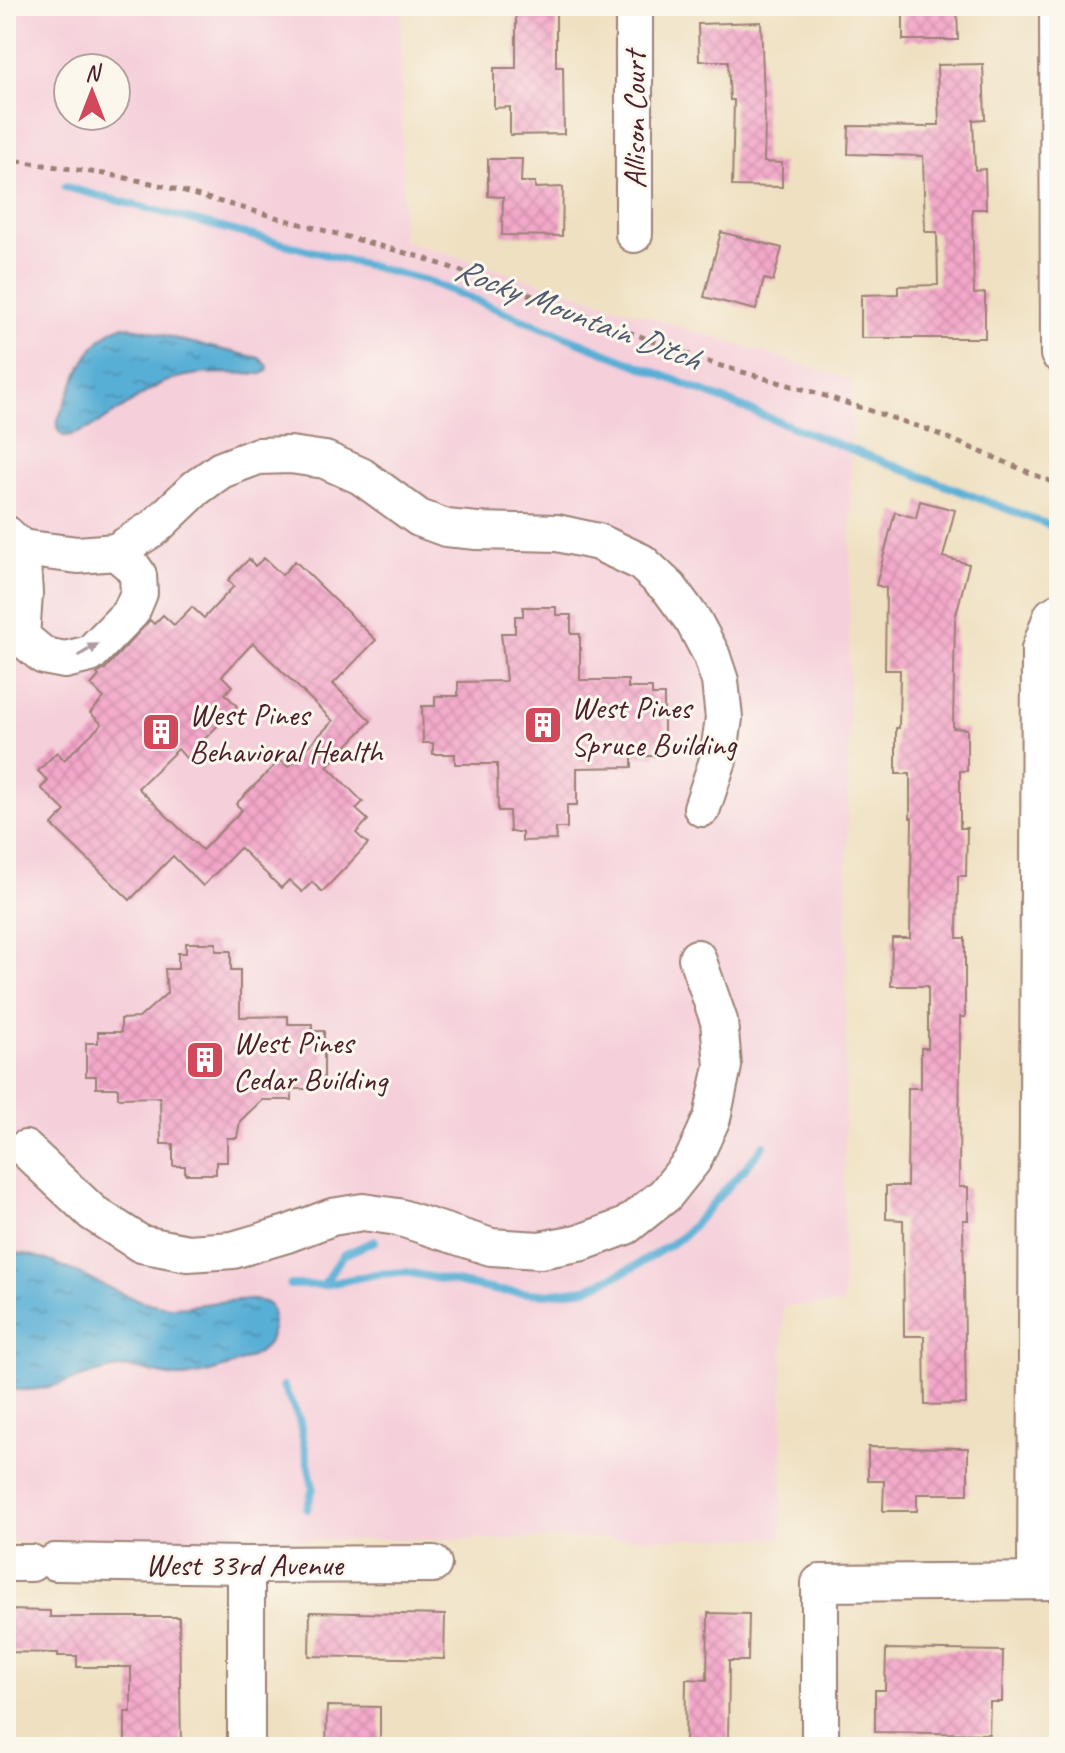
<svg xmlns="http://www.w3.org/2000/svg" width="1065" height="1753" viewBox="0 0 1065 1753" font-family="Caveat,sans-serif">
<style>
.built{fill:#f5cfda;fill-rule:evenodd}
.water{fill:url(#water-ripples);stroke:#526780;stroke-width:2}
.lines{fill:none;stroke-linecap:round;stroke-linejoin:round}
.stream{stroke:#59afd6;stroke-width:8}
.building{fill:url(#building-cross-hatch);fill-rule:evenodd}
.minor-casing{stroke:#9c8076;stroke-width:40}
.path{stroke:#9c8076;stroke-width:5;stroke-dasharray:6 6;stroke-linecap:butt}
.minor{stroke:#fff;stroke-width:36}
.oneway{fill:#ae9aa0}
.labels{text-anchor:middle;stroke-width:6;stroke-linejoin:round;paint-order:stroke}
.street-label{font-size:32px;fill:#4a1f2b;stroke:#fbf7ec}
.poi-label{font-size:32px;fill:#4a1f2b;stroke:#fbf7ec;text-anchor:start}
.water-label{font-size:34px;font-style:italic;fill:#50596f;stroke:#fbf7ec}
</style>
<defs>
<pattern id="water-ripples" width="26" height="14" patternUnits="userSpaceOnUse" patternTransform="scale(2)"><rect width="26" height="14" fill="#59afd6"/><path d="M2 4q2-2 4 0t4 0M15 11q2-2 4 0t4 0" fill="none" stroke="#4c8eae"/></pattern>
<pattern id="building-cross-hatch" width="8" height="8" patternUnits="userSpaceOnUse" patternTransform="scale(2)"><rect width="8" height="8" fill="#f3a8c9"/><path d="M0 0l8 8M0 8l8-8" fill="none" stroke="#d290ad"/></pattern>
</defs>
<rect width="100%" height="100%" fill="#fbf7ec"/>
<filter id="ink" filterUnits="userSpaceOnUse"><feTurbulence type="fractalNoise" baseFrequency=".0125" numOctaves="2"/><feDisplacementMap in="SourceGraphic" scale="16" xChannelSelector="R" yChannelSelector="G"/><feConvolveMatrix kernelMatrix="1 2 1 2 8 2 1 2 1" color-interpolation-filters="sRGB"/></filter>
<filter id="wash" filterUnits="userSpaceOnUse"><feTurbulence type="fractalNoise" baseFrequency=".006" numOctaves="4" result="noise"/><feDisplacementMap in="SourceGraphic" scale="32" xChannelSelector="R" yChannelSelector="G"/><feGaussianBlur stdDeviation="1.8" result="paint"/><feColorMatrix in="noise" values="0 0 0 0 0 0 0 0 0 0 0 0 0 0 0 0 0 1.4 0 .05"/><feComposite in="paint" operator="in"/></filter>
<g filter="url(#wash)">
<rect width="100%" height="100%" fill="#efe0c1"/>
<path class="built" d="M6,6H401L403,240L852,380L843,1305L783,1306L782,1538L6,1541ZM68,68H116V116H68Z"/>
<g class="water">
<path d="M123,326L143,329L184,341L259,358L268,366L267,371L262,374C224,374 193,368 157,386C132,399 92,434 64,436C57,432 57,428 58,420C70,391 90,333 123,326Z"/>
<path d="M17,1253C72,1260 116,1302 171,1307C190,1309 264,1289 271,1308C275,1318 272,1341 264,1348C251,1362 198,1377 179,1377C159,1377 139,1365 119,1368C81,1373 45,1397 6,1388V1254Z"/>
</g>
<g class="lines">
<g class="stream">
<path d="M65,187L427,281L759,414L1059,529"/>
<path d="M290,1285H323L376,1274L406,1272L499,1291L545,1294L586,1289L634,1267L682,1237L748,1165L764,1145"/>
<path d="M323,1285L343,1255L375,1241"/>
<path d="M283,1386L299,1419L313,1488L307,1509"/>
</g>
</g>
<g id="blocks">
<g class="building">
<path d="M516,6H556V67H563L564,134L510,135V107L494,108V68H516Z"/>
<path d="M903,6H957L958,40H903Z"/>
<path d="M761,22L765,122L764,162L782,163V187L732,186L734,100H730L728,61H699L698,24Z"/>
<path d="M983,64L985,119L973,120L975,170L985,169L986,209H972L974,294L985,293V338H861V295L898,294V286L938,285L937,232H925L923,156L848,154L849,126L928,127V125H939L937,65Z"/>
<path d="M488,159H522L521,182H535V188L563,187L562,236L502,235L503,197L488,196Z"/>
<path d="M721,232L782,248L773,281L764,279L756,310L704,297Z"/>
<path d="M920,501L955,510L943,557L969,564L955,619L953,728L967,729V771H960V828H967L966,876H958L957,938H965V1017H960L959,1187H968V1220H963L966,1404L925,1405L924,1336H904L903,1220L886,1219V1186H907L908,1088H921V1048H928V986H891L892,938H910L912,818H910V774H896V728H899L900,670H885L886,588L876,585L895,512L916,518Z"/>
<path d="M264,558L282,575L295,561L376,640L333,684L371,721L327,766L363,802L356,809L368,820L356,833L368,844L322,892L312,882L302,892L289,880L281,888L240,848L203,886L173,856L130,900L52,825L65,811L41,788L48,781L38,771L57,752L64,760L102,724L90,713L104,698L91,685L99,676L97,674L105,669L150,620L154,624L163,615L174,625L192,607L204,618L234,586L228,580L249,559L255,566ZM253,643L333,721L288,767L280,760L236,804L242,810L202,850L138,788L178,749L186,758L237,706L225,694L232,686L222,676Z"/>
<path d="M523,607H556V615H571V634H580V680H628V688H652V695H664V746H655V756H632V767L577,768V805H567V828H556V840L522,841V832H510L509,811H498L497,764H455V754H433V743H423L422,706H435V696H458V682L506,681L501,633H515V616H523Z"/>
<path d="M186,943H216V951H231V970H240V1017L288,1016V1024H312V1031H324V1079H315V1089H292V1100H262L240,1121L237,1138H227V1162H216V1174H185V1166H173V1144H161L160,1097L118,1098V1088H96V1076H86V1043H98V1032H121V1019L139,1018L167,993L165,969H178V953H186Z"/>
<path d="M868,1447L968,1448V1494H917V1511H883L884,1481H868Z"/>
<path d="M6,1610L50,1611V1617H179L181,1747H125V1712H131V1667H77V1656H58V1653L6,1652Z"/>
<path d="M310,1612L445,1615L444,1659L309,1656Z"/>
<path d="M708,1613L749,1614L748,1661H729L728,1747H685L686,1679L707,1680Z"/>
<path d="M886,1649L1003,1651L1002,1702H990L989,1734L875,1732V1690H885Z"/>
<path d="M327,1706L380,1707V1747H326Z"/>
</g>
</g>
</g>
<g filter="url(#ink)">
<use href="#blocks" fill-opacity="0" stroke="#9c8076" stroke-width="2"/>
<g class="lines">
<defs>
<g id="minor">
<path d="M634,6V234"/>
<path d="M1058,6L1059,354"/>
<path d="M6,534L21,548L78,555L116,552L155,527L196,488L221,470L258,456L290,455L325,460L361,476L419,518L446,528L477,531L557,533L598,542L641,562L670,589L694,622L711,654L720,681L724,718L718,760L702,808"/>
<path d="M21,548L24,593L21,637L44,656L65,660L90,654L131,612L139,593L138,575L131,565L116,552"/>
<path d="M25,1149L93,1213L141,1244L188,1253L233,1250L287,1234L332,1217L363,1212L398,1217L491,1247L540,1250L583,1242L626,1226L665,1195L693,1160L712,1118L723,1066L719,1021L697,958"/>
<path d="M55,1562L246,1565L433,1564"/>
<path d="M6,1563H31"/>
<path d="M246,1565V1747"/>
<path d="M1036,1580L1040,649L1052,616L1059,612"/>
<path d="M820,1747V1583L1059,1581"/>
</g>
</defs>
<use href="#minor" class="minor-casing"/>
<path class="path" d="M6,156L18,161L111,175L156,184L420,257L525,293L714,364L813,392L929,430L1059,485"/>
<use href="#minor" class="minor"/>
</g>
<defs><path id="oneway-solid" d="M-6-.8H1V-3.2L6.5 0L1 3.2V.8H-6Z" transform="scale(2)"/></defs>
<use class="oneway" href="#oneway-solid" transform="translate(88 650) rotate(-31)"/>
</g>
<defs>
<symbol id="building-square" viewBox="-11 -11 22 22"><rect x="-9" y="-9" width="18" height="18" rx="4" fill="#d1495b" stroke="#fbf7ec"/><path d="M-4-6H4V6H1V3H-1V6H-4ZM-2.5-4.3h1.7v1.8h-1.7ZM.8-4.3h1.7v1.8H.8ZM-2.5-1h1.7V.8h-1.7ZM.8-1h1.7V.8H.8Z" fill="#fff"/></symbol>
</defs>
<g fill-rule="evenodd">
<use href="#building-square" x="521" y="703" width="44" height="44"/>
<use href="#building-square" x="139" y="710" width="44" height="44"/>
<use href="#building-square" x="183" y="1038" width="44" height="44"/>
</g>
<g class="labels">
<g class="street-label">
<text transform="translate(634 120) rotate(-90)" y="11">Allison Court</text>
<text x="244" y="1575">West 33rd Avenue</text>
</g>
<g class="poi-label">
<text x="571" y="718">West Pines<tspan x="571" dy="37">Spruce Building</tspan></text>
<text x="189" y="725">West Pines<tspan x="189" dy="37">Behavioral Health</tspan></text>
<text x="233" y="1053">West Pines<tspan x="233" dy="37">Cedar Building</tspan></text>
</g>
<g class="water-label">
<text transform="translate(578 313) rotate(21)" y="12">Rocky Mountain Ditch</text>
</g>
</g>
<rect width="1065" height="1753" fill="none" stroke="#fbf7ec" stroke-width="32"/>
<g transform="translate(92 92)"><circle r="38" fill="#fbf7ec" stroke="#b4a19f" stroke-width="2"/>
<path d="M0-6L14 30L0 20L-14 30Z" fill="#d1495b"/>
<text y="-12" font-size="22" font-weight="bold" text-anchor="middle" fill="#4a1f2b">N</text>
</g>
</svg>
